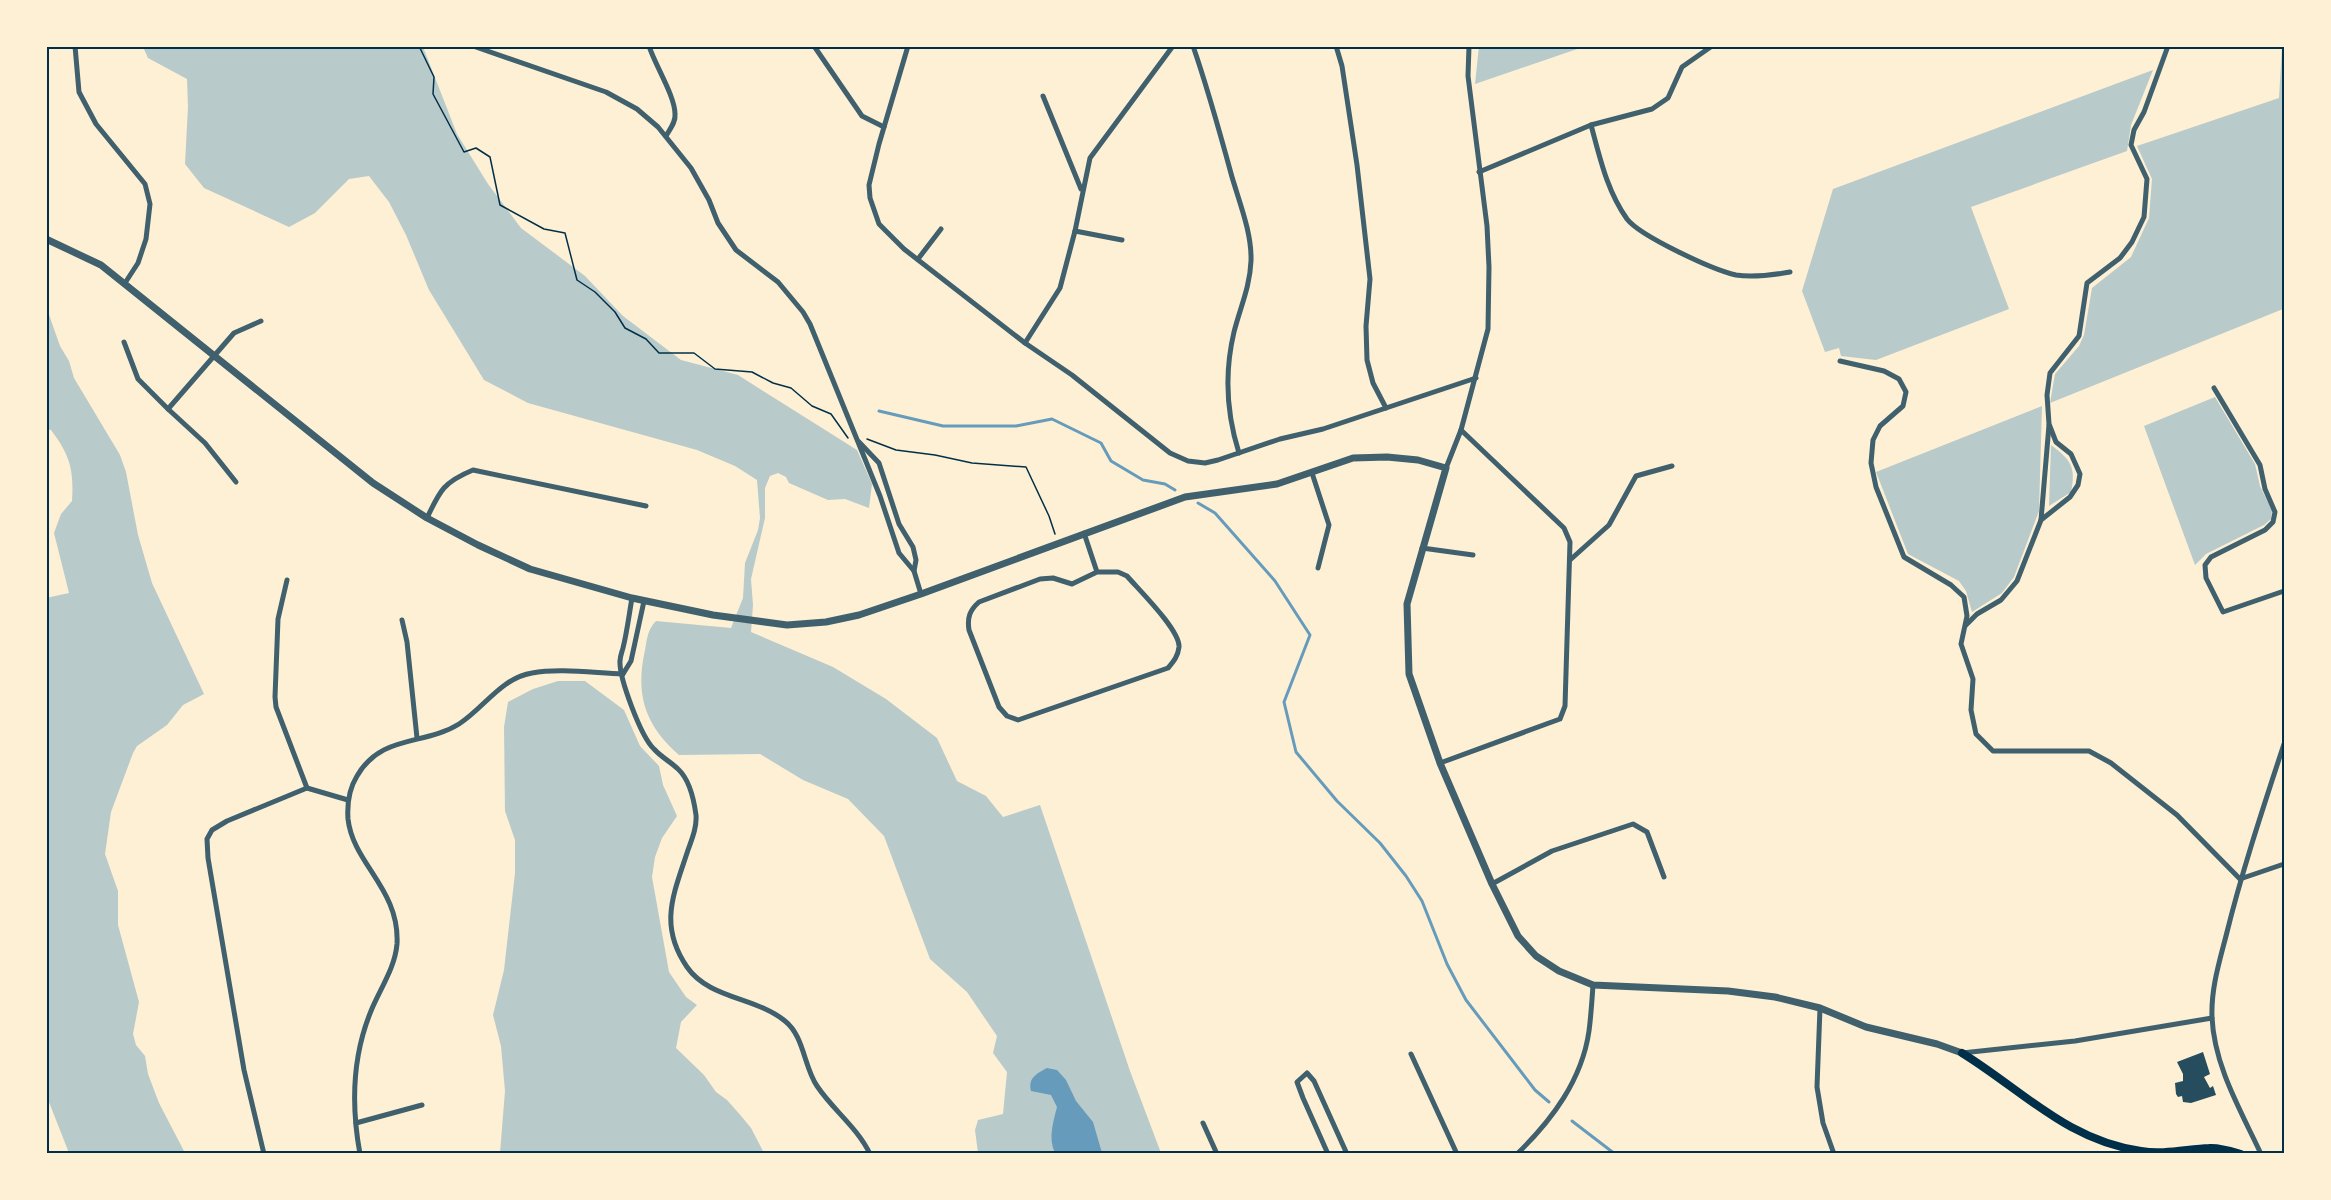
<svg xmlns="http://www.w3.org/2000/svg" width="2331" height="1200" viewBox="0 0 2331 1200" font-family="Barlow,sans-serif">
<style>
.green{fill:#b9caca}
.water{fill:#669bbc}
.lines{fill:none;stroke-linecap:round;stroke-linejoin:round}
.stream{stroke:#669bbc;stroke-width:3}
.building{fill:#264d5e}
.path{stroke:#003049;stroke-width:1.5}
.minor{stroke:#3f606c;stroke-width:5}
.tertiary{stroke:#3f606c;stroke-width:7}
.secondary{stroke:#003049;stroke-width:8}
.neatline{fill:none;stroke:#003049;stroke-width:2}
</style>
<rect width="100%" height="100%" fill="#fdf0d5"/>
<g class="green">
<path d="M1479,46H1583V47L1475,84Z"/>
<path d="M143,47H423L457,134L488,184L521,228L585,276L623,316L681,360L738,375L857,450L872,484L869,508L845,499L828,500L789,483L786,477L778,473L770,476L765,488V518L751,579L753,605L751,632L833,667L886,699L937,738L957,781L986,796L1003,817L1040,805L1130,1071L1161,1153H978L975,1130L978,1120L1003,1114L1007,1072L993,1053L997,1036L967,992L930,959L884,836L848,799L803,780L760,754L679,755C645,725 635,695 645,650C647,638 648,629 656,621L731,628L743,598L745,563L758,530L760,518L757,480L735,466L697,450L528,403L484,380L429,290L406,235L389,202L369,176L349,179L315,213L289,227L204,188L185,164L188,107L187,79L148,58Z"/>
<path d="M2282,47H2284L2283,309L2050,403L2055,374L2079,346L2084,335L2092,288L2131,257L2149,218L2152,179L2137,146L2279,98Z"/>
<path d="M2153,70L2131,125L2127,151L1971,207L2009,309L1876,360L1841,356L1839,348L1825,352L1802,291L1833,189Z"/>
<path d="M47,309L60,346L69,361L74,378L120,455L126,472L138,535L152,583L204,694L183,705L167,725L137,746L133,753L111,812L105,854L118,891V925L139,1002L133,1034L136,1045L145,1056L148,1074L159,1103L185,1153H69L47,1097L46,598L69,593L54,533L61,514L72,501C74,470 70,455 51,430L47,429Z"/>
<path d="M2215,397L2255,464L2260,486L2272,511L2271,519L2264,525L2206,554L2195,565L2144,426Z"/>
<path d="M2042,406L2039,511L2014,577L2002,593L1972,612L1966,591L1959,581L1908,554L1876,472Z"/>
<path d="M2051,445C2071,460 2076,467 2071,492L2049,506Z"/>
<path d="M558,681H585L624,710L640,746L659,766L663,785L677,816L662,838L655,857L652,877L669,972L686,997L697,1005L681,1022L676,1048L704,1075L716,1092L727,1100L742,1117L751,1128L764,1153H500L505,1091L501,1046L493,1015L504,970L515,873V840L505,811L504,727L508,702L533,689Z"/>
</g>
<path class="water" d="M1047,1068L1057,1070L1066,1080L1076,1101L1093,1122L1102,1153H1055C1048,1138 1053,1123 1057,1107L1051,1095L1031,1091C1028,1078 1036,1074 1047,1068Z"/>
<g class="lines">
<g class="stream">
<path d="M879,411L943,426H1016L1052,419L1101,443L1111,461L1143,480L1165,484L1175,490"/>
<path d="M1198,503L1215,513L1275,581L1310,635L1284,702L1296,752L1337,801L1380,843L1406,876L1422,901L1447,964L1466,1000L1535,1090L1549,1102"/>
<path d="M1572,1121L1615,1154"/>
</g>
</g>
<path class="building" d="M2203,1052L2210,1074L2204,1077L2210,1088L2213,1086L2216,1095L2191,1103L2183,1102L2182,1096L2178,1097L2176,1094L2175,1083L2183,1081V1074L2177,1062Z"/>
<g class="lines">
<g class="path">
<path d="M419,46L434,77L433,94L464,152L476,148L490,157L500,205L544,229L565,233L577,280L595,292L615,312L625,328L646,339L659,353H694L715,369L752,372L773,383L791,388L812,406L831,414L848,438"/>
<path d="M867,439L896,450L935,455L972,463L1026,467L1049,516L1055,534"/>
</g>
<g class="minor">
<path d="M75,46L79,92L96,124L145,184L150,204L146,239L138,263L125,283"/>
<path d="M473,46L606,92L637,109L658,127L691,168L709,200L718,223L736,250L778,282L803,312L810,324L880,496L899,553L914,571L921,594"/>
<path d="M649,46C655,65 675,96 675,114C676,122 670,129 666,136"/>
<path d="M814,46L862,116L884,127"/>
<path d="M908,46L879,144L869,185L870,198L879,224L904,249L1025,343L1072,375L1170,453L1188,461L1205,463L1218,460L1280,439L1323,429L1476,378"/>
<path d="M1193,46C1208,89 1220,133 1232,177C1240,204 1252,234 1251,261C1250,287 1240,308 1234,332C1224,374 1226,412 1239,453"/>
<path d="M1336,46L1342,66L1357,165L1370,279L1366,326L1367,360L1373,383L1386,408"/>
<path d="M1043,96L1081,189"/>
<path d="M1591,125C1600,158 1607,191 1627,219C1640,236 1713,270 1736,275C1753,278 1773,275 1790,272"/>
<path d="M1479,172L1591,125L1652,109L1668,98L1682,67L1712,46"/>
<path d="M1075,231L1122,240"/>
<path d="M918,259L941,229"/>
<path d="M124,342L138,379L168,409L234,333L261,321"/>
<path d="M1025,343L1060,288L1075,231L1090,158L1173,46"/>
<path d="M1840,361L1884,371L1899,379L1906,392L1903,406L1880,426L1873,440L1871,463L1876,487L1904,557L1951,585L1964,597L1967,616L1961,644L1973,679L1971,710L1976,734L1993,751H2089L2111,763L2177,815L2240,879L2284,864"/>
<path d="M2214,388L2260,465L2265,489L2275,512L2273,522L2265,530L2211,557L2205,565L2206,578L2223,612L2284,591"/>
<path d="M168,409L205,443L236,482"/>
<path d="M859,442L879,463L899,524L913,547L916,560L914,571"/>
<path d="M1446,468L1461,430L1488,329L1489,267L1487,226L1468,76L1469,46"/>
<path d="M1312,473L1329,525L1318,568"/>
<path d="M427,518C440,490 444,482 473,470L646,506"/>
<path d="M2041,520L2049,425"/>
<path d="M1084,533L1097,572L1072,584L1053,578L1040,579L979,602C970,610 967,617 969,630L999,707L1007,716L1018,720L1168,668C1174,661 1178,656 1179,647C1180,630 1139,590 1127,576L1118,572H1097"/>
<path d="M1422,548L1473,555"/>
<path d="M1570,560L1609,525L1636,476L1672,466"/>
<path d="M287,580L278,619L275,697L276,707L307,788"/>
<path d="M632,598C629,615 627,632 623,648C622,652 620,656 620,661C619,678 641,737 654,749C661,757 671,762 678,769C690,780 694,800 696,815C697,827 692,839 688,850C674,893 658,925 687,967C709,999 756,997 785,1021C804,1036 804,1067 817,1086C833,1110 857,1127 870,1154"/>
<path d="M402,620L407,642L417,738"/>
<path d="M1966,625L1977,614L2001,600L2017,581L2041,520L2070,497L2078,485L2080,474L2071,454L2056,442L2049,424L2047,395L2050,373L2079,336L2087,283L2120,258L2132,242L2144,217L2147,179L2131,145L2134,130L2144,112L2168,46"/>
<path d="M623,674L631,661L644,601"/>
<path d="M1440,763L1560,719L1565,706L1570,542L1564,528L1461,430"/>
<path d="M1492,884L1552,851L1633,824L1647,832L1664,877"/>
<path d="M1820,1008L1817,1087L1823,1123L1834,1154"/>
<path d="M1962,1053L2075,1041L2212,1018"/>
<path d="M1411,1054L1457,1154"/>
<path d="M356,1123L422,1105"/>
<path d="M1203,1123L1217,1154"/>
<path d="M264,1154L244,1070L208,858L207,839L212,830L227,821L307,788L348,800"/>
<path d="M360,1154C351,1105 352,1057 371,1011C380,989 395,968 397,944C400,889 353,864 348,819C347,804 349,789 357,776C381,734 424,746 459,724C484,708 501,678 532,673C559,668 594,673 623,674"/>
<path d="M1328,1154L1303,1098L1297,1082L1307,1073L1314,1081L1347,1154"/>
<path d="M1517,1154C1552,1120 1582,1080 1589,1031C1591,1016 1592,1000 1593,985"/>
<path d="M2261,1154C2241,1111 2214,1066 2212,1017C2211,989 2219,963 2226,936C2242,871 2263,808 2284,744"/>
</g>
<path class="tertiary" d="M46,239L101,265L373,483L427,518L478,545L530,569L632,598L713,615L787,625L826,622L859,615L921,594L1185,497L1277,484L1353,458L1387,457L1418,460L1446,468L1407,604L1409,674L1440,763L1492,884L1518,936L1536,956L1559,971L1593,985L1728,991L1775,997L1820,1008L1866,1027L1937,1044L1962,1053"/>
<path class="secondary" d="M1962,1053C2022,1090 2068,1141 2141,1151C2163,1155 2187,1149 2209,1148C2219,1147 2231,1151 2241,1154"/>
</g>
<rect width="2331" height="1200" fill="none" stroke="#fdf0d5" stroke-width="96"/>
<rect x="48" y="48" width="2235" height="1104" class="neatline"/>
</svg>
